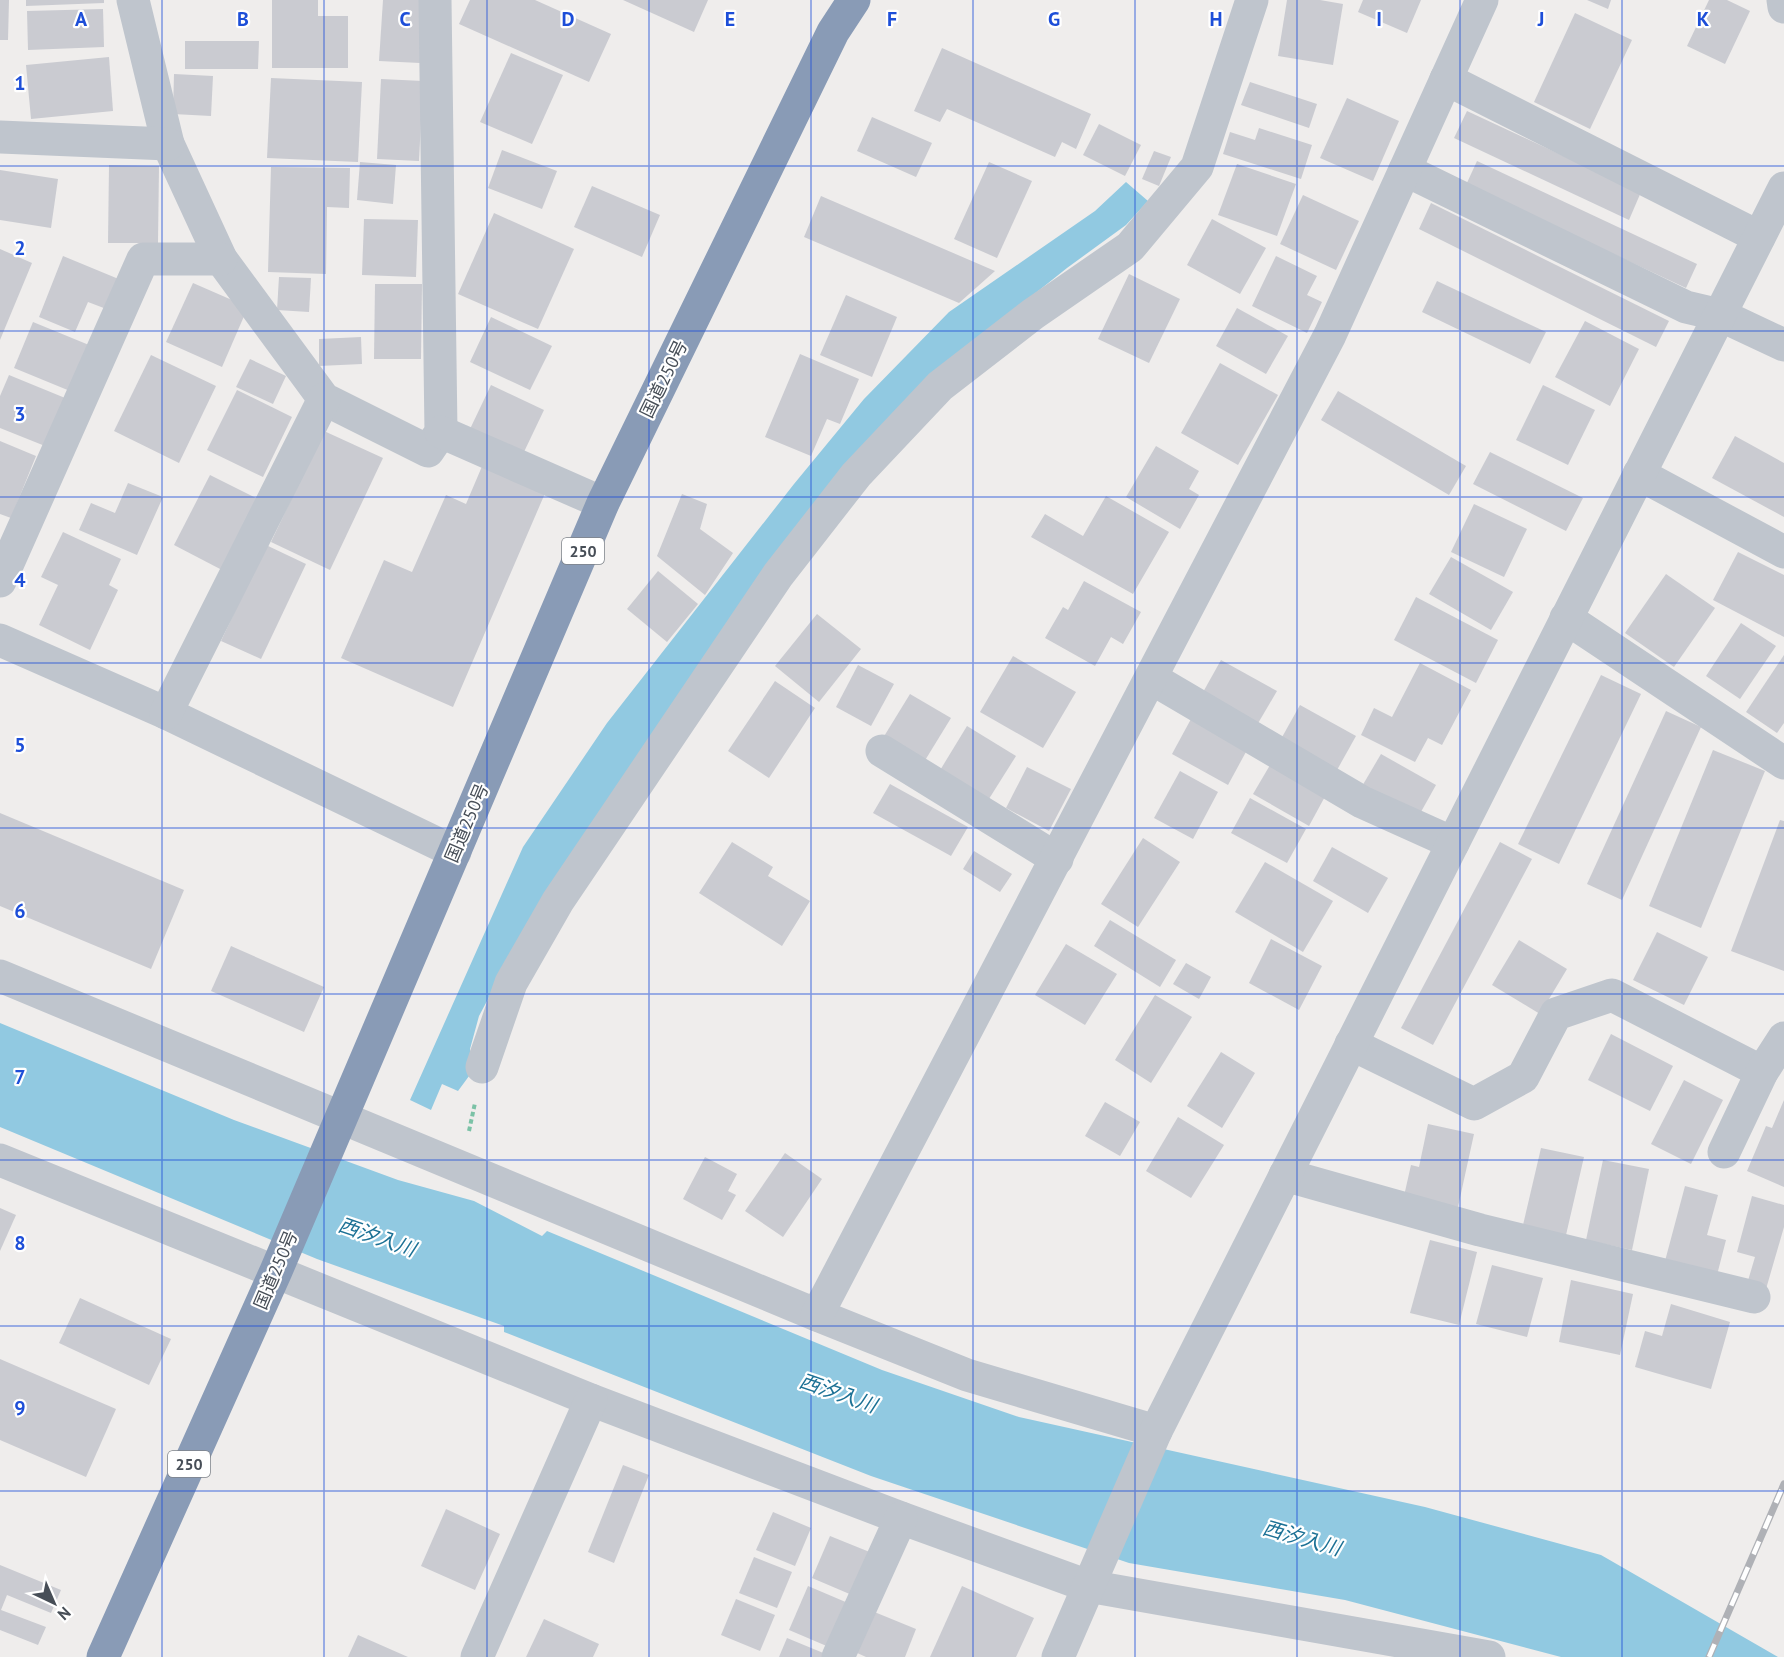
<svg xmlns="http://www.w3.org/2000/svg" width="1784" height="1657" viewBox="0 0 1784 1657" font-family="'PT Sans','Noto Sans JP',sans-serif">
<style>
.water{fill:#91c9e1}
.building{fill:#cacbd1}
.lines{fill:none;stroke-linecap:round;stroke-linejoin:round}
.path{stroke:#7bc2a6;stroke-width:4;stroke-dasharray:4.5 3;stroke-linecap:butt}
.minor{stroke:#bfc5cd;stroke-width:33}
.highway{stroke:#899bb6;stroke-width:33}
.rail-casing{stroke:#afb1b6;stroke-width:7}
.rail{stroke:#fff;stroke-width:4.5;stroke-dasharray:14;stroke-linecap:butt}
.grid{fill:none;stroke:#1d4ed8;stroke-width:1.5;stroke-opacity:0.55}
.labels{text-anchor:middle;stroke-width:4.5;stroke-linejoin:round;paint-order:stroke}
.shield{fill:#fff;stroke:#7e8389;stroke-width:1.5}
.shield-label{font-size:16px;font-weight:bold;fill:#474e57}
.street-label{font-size:18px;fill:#474e57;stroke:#fff}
.water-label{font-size:20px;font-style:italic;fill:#1c7195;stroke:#fff}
.grid-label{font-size:20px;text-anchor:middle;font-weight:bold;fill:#1d4ed8;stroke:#fff;stroke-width:4.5;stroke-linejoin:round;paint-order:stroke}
</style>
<rect width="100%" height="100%" fill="#efedec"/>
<g class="water">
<path d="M1126,182L1148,201L1126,225L1067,268L957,356L541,900L479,1016L470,1049L472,1072L458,1091L442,1084L431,1110L410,1100L523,847L607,723L794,484L864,399L949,312L1095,211Z"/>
<path d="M0,1023L234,1120L398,1180L474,1201L542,1236L547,1231L882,1370L1019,1417L1425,1507L1601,1555L1778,1657H1561L1345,1600L1129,1563L871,1476L504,1332V1326L317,1259L0,1127Z"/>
</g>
<g class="building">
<path d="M0,0H9L8,40H0Z"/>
<path d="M26,0H104V3L26,6Z"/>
<path d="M272,0H318V16H348V68H272Z"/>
<path d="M383,0H425L420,63L379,61Z"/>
<path d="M470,0H535L611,34L589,82L459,24Z"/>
<path d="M623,0H708L694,32Z"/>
<path d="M1287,0H1320L1343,4L1333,65L1278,56Z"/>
<path d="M1363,0H1421L1407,33L1358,12Z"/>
<path d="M1587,0H1611L1608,9Z"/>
<path d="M1709,0H1727L1750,11L1725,64L1687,46Z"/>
<path d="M103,9L104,47L28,50L27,11Z"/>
<path d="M1575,13L1632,40L1590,129L1534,102Z"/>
<path d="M185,41H259L258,69H185Z"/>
<path d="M942,48L1091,114L1076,149L1062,142L1055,157L947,109L940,122L914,111Z"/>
<path d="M511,53L563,75L532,144L480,122Z"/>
<path d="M109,57L113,111L31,119L26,65Z"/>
<path d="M174,74L213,76L211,116L173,114Z"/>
<path d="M271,78L362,82L358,162L267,158Z"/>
<path d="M381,79L423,81L419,161L377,159Z"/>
<path d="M1250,82L1317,104L1309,128L1241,105Z"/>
<path d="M1347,98L1399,121L1373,181L1320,158Z"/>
<path d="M1467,111L1641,192L1629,220L1454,138Z"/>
<path d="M872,117L932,143L916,177L857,151Z"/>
<path d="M1099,124L1141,145L1125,176L1083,155Z"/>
<path d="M1259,128L1312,145L1301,179L1223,154L1230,132L1255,140Z"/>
<path d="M502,150L557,171L542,209L488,188Z"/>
<path d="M1154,151L1171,157L1159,186L1142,179Z"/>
<path d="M1477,161L1697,264L1686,288L1466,185Z"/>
<path d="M360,162L396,165L393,204L357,200Z"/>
<path d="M989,162L1032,181L997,258L954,239Z"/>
<path d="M1237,164L1296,184L1277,236L1218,215Z"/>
<path d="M109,165L159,166L158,243H108Z"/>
<path d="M271,167L350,168L349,208L327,207L326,274L268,272Z"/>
<path d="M0,170L58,179L51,228L0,220Z"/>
<path d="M592,186L660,215L642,257L574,227Z"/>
<path d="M1303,195L1359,221L1336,270L1280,244Z"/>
<path d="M821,196L995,271L959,303L804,237Z"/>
<path d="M1431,203L1669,321L1656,347L1419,229Z"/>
<path d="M494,213L574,249L538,329L458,294Z"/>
<path d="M364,219L418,220L416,277L362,275Z"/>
<path d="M1212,219L1266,248L1240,294L1187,265Z"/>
<path d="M0,249L32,263L0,340Z"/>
<path d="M63,256L121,280L109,310L88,302L75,332L39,317Z"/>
<path d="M1276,256L1317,276L1307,295L1322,302L1307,333L1252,306Z"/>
<path d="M1129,274L1180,299L1149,363L1098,339Z"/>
<path d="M279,277L311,278L309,312L277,310Z"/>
<path d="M1437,281L1546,332L1530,364L1422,312Z"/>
<path d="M193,283L248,307L222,367L166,342Z"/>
<path d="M375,284H422L421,359H374Z"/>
<path d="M846,295L897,317L872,377L820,355Z"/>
<path d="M1237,308L1288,336L1266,374L1216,346Z"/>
<path d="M491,317L552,346L530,390L470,362Z"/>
<path d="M1585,321L1639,349L1610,406L1555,377Z"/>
<path d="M33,322L89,345L70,391L14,368Z"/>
<path d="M361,337L362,364L319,366V339Z"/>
<path d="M800,354L859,379L840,424L827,419L811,456L765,437Z"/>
<path d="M151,355L216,386L179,463L114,431Z"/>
<path d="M250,359L286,376L273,404L236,387Z"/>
<path d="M1220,363L1278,395L1238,465L1181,433Z"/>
<path d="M9,375L70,400L50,448L0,428V396Z"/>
<path d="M491,385L544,410L523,454L470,429Z"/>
<path d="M1543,385L1595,410L1568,465L1516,440Z"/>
<path d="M237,390L292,417L263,477L207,450Z"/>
<path d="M1338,391L1466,466L1449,495L1321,420Z"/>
<path d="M324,431L383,458L330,570L271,542Z"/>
<path d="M1735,436L1784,463V517L1712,478Z"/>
<path d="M0,441L36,456L11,518L0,514Z"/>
<path d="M1156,446L1199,471L1189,489L1199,495L1180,529L1126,497Z"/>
<path d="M1490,452L1583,498L1566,531L1473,484Z"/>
<path d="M483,464L546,491L453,707L341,658L384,560L412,572L446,495L466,504Z"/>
<path d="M210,475L258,499L222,570L174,545Z"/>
<path d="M128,483L163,497L137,555L79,530L91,503L115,513Z"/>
<path d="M682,494L707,504L700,529L733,553L705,595L657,556Z"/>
<path d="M1106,496L1169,532L1133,594L1031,537L1045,514L1083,536Z"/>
<path d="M1474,504L1527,529L1504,577L1451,552Z"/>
<path d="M63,532L121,559L109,585L118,590L90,650L39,625L58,585L41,577Z"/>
<path d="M266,545L306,564L261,659L221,641Z"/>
<path d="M1738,552L1784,575V637L1713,600Z"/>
<path d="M1451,557L1513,592L1491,630L1429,594Z"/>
<path d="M658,571L698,604L667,642L627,609Z"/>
<path d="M1666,574L1715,608L1674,667L1625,633Z"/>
<path d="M1084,581L1141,612L1123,644L1111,637L1095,666L1045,638L1063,607L1068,610Z"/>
<path d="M1416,597L1498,640L1476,683L1394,640Z"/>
<path d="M817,614L861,649L819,702L775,666Z"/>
<path d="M1741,623L1776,646L1740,699L1706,676Z"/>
<path d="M1784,655V723L1777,733L1746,712Z"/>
<path d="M1013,656L1076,692L1043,748L980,712Z"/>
<path d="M1221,660L1277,691L1257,725L1202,694Z"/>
<path d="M1420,663L1471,690L1442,745L1428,738L1415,762L1361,735L1374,708L1392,717Z"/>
<path d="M858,665L894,684L871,726L836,707Z"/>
<path d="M1601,675L1641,694L1559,864L1518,844Z"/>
<path d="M775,681L815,708L769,778L728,751Z"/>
<path d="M910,694L951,718L924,762L883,738Z"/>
<path d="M1300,705L1356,736L1337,770L1281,739Z"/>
<path d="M1666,711L1701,727L1622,900L1587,884Z"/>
<path d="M1191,719L1247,750L1228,785L1172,754Z"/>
<path d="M967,726L1016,756L987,802L939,772Z"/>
<path d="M1713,750L1765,771L1701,928L1649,906Z"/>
<path d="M1381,754L1436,785L1417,819L1361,788Z"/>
<path d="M1273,760L1328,791L1309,826L1253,794Z"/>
<path d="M1027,767L1071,789L1049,831L1006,808Z"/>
<path d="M1180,771L1218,792L1193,839L1154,818Z"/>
<path d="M890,784L968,827L951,856L873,813Z"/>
<path d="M1250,798L1306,829L1287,863L1231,833Z"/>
<path d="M0,813L184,890L151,969L0,906Z"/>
<path d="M1780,820L1784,821V971L1731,951Z"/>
<path d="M1143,838L1180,862L1138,927L1101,904Z"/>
<path d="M732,842L773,867L768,876L810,901L782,946L699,893Z"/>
<path d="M1500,842L1532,859L1433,1045L1401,1028Z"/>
<path d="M1332,847L1388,878L1368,913L1313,881Z"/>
<path d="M974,851L1012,874L1000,892L963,869Z"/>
<path d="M1265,862L1333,901L1303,952L1235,912Z"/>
<path d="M1110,920L1176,960L1160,987L1094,946Z"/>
<path d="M1657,932L1708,957L1684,1005L1633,980Z"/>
<path d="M1271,939L1322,966L1299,1010L1249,983Z"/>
<path d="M1519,940L1567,969L1540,1014L1492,985Z"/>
<path d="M1066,944L1117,974L1085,1025L1035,995Z"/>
<path d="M231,946L324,987L304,1032L211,991Z"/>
<path d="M1186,963L1211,977L1199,999L1173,984Z"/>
<path d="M1155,995L1192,1017L1151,1083L1115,1060Z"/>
<path d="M1611,1034L1673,1066L1650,1111L1588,1080Z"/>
<path d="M1221,1052L1255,1073L1222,1128L1187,1106Z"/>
<path d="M1684,1080L1723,1100L1691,1164L1651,1144Z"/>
<path d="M1784,1100V1187L1747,1171L1766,1126L1772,1128Z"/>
<path d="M1105,1102L1140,1122L1120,1156L1085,1136Z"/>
<path d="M1178,1117L1224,1145L1191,1198L1146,1171Z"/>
<path d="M1428,1124L1474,1134L1458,1207L1404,1196L1411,1165L1419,1167Z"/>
<path d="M1541,1148L1584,1157L1566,1235L1523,1225Z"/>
<path d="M785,1153L822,1179L783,1237L745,1211Z"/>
<path d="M705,1157L737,1174L728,1191L736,1195L722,1220L683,1199Z"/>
<path d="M1603,1160L1649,1169L1632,1250L1586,1240Z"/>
<path d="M1685,1186L1718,1195L1707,1235L1726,1240L1717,1275L1665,1261Z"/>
<path d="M1752,1196L1784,1205V1227L1766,1289L1747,1284L1755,1257L1737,1252Z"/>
<path d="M0,1208L16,1215L0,1251Z"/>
<path d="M1430,1240L1477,1252L1459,1325L1410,1313Z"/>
<path d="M1492,1265L1543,1278L1527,1337L1476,1324Z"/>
<path d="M1571,1280L1633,1294L1620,1355L1559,1342Z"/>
<path d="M80,1298L171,1339L149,1385L59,1343Z"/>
<path d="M1671,1304L1730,1322L1711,1389L1635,1367L1645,1331L1662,1336Z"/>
<path d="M0,1359L116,1409L86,1477L0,1440Z"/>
<path d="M623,1465L649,1475L614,1563L588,1552Z"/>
<path d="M446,1509L500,1534L475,1590L421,1566Z"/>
<path d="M773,1512L811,1528L795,1566L756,1550Z"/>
<path d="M830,1536L877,1555L859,1598L812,1578Z"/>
<path d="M754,1557L792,1572L777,1608L739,1593Z"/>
<path d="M0,1565L61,1590L51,1613L7,1595L1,1610L46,1627L38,1645L0,1630Z"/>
<path d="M808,1586L855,1606L836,1650L789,1630Z"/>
<path d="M962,1586L1034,1618L1016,1657H930Z"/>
<path d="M736,1599L775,1615L760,1651L721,1635Z"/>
<path d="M872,1611L916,1629L905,1657H866L855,1652Z"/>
<path d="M544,1619L599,1644L593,1657H526Z"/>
<path d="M358,1635L408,1657H348Z"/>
<path d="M787,1638L833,1657H779Z"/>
</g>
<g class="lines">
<path class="path" d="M469,1131L475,1103"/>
<g class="minor">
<path d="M133,0L168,144L221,259L324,399L428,451L441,432L435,0"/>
<path d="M1783,0L1784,7"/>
<path d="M1446,79L1759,237"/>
<path d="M0,137L168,144"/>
<path d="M1405,170L1686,307L1720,315L1784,345"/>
<path d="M441,432L603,503"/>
<path d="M1639,474L1784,552"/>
<path d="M0,581L143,259H221"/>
<path d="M1566,618L1784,763"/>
<path d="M0,640L166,713L455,852"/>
<path d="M1151,678L1362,802L1453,843"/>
<path d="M166,713L324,399"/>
<path d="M882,751L1057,859"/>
<path d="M0,976L817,1315L967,1375L1156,1431"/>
<path d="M1351,1044L1474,1104L1523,1077L1556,1014L1612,995L1762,1072"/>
<path d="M482,1067L511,983L558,901L778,575L856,475L940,386L1033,314L1130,247L1197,167L1252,0"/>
<path d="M1724,1152L1762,1072L1784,1038"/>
<path d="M0,1160L591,1400L901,1518L1088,1586L1489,1657"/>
<path d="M1285,1175L1480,1230L1754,1297"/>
<path d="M817,1315L1330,335L1482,0"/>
<path d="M477,1657L591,1400"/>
<path d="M838,1657L901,1518"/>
<path d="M1058,1657L1156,1431L1784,188"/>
</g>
<path class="highway" d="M103,1657L276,1271L603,503L833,32L854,0"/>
<defs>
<path id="rail" d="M1709,1657L1784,1484"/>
</defs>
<use href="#rail" class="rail-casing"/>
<use href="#rail" class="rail"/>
</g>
<path class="grid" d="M162,0V1657M324,0V1657M487,0V1657M649,0V1657M811,0V1657M973,0V1657M1135,0V1657M1297,0V1657M1460,0V1657M1622,0V1657M0,166H1784M0,331H1784M0,497H1784M0,663H1784M0,828H1784M0,994H1784M0,1160H1784M0,1326H1784M0,1491H1784"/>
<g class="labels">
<g class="shield">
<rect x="562" y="538" width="42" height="26" rx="4.5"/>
<rect x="168" y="1451" width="42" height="26" rx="4.5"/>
</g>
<g class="shield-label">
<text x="583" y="557">250</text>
<text x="189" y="1470">250</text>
</g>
<g class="street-label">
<text transform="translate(664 379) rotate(-64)" y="6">国道250号</text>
<text transform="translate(467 823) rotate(-67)" y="6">国道250号</text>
<text transform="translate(276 1270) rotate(-67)" y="6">国道250号</text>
</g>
<g class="water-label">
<text transform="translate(377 1237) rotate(19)" y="7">西汐入川</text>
<text transform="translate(838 1393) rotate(19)" y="7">西汐入川</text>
<text transform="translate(1302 1538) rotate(16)" y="7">西汐入川</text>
</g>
</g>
<g class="grid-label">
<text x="81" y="26">A</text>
<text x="243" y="26">B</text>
<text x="405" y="26">C</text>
<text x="568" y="26">D</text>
<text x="730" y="26">E</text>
<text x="892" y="26">F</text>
<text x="1054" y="26">G</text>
<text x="1216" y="26">H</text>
<text x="1379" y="26">I</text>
<text x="1541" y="26">J</text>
<text x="1703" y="26">K</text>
<text x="20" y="90">1</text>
<text x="20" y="255">2</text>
<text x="20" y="421">3</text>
<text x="20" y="587">4</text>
<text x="20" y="752">5</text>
<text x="20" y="918">6</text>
<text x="20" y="1084">7</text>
<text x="20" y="1250">8</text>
<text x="20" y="1415">9</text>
</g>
<g transform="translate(54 1603) rotate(136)" stroke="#ffffff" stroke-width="4.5" paint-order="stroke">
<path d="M0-4.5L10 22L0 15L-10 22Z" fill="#474e57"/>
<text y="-9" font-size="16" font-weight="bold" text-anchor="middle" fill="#474e57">N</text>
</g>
</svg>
